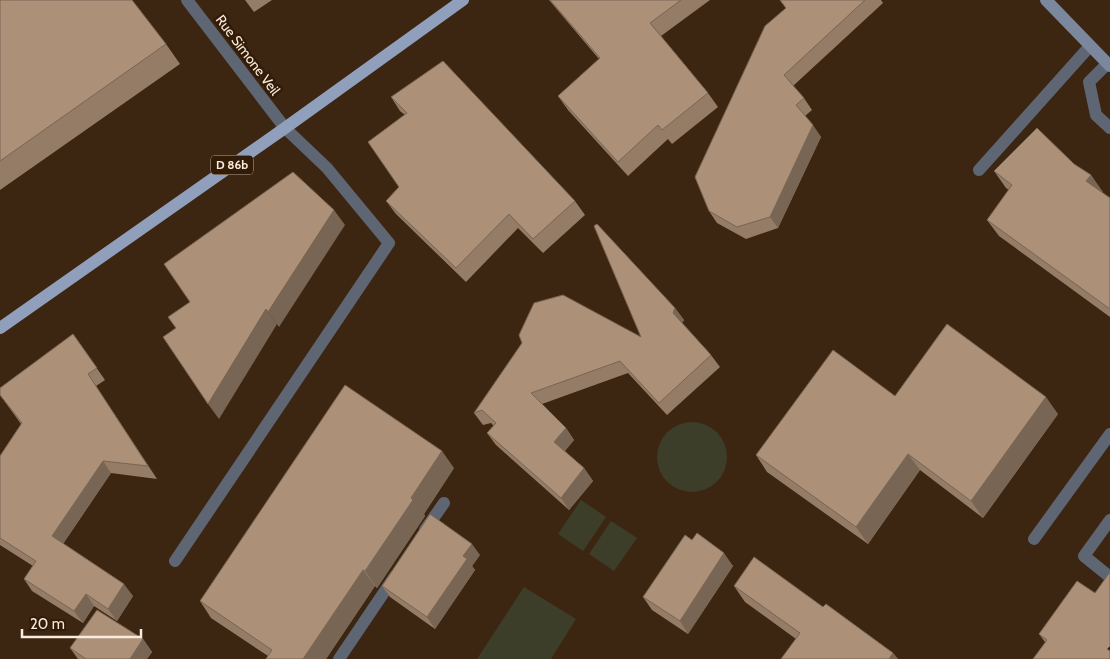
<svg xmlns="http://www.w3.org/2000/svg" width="1110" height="659" viewBox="0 0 1110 659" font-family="Cabin,sans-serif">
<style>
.green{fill:#3c3e29}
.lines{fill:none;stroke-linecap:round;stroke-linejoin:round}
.lane{stroke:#5e6674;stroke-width:12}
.street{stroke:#5e6674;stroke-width:12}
.secondary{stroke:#7a879c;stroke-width:12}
.primary{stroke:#90a0bc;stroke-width:12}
.wall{fill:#947c67}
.shaded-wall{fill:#786554}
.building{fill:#ac9078;stroke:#786554}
.labels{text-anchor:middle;stroke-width:5;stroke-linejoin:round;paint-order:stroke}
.shield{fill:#321c07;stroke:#bead9e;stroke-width:1}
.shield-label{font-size:12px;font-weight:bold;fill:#faebde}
.street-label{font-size:14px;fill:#faebde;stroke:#321c07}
</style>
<rect width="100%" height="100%" fill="#3c2611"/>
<g class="green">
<circle cx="692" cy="457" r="35"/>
<path d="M581,500L606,517L583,551L558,534Z"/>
<path d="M611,521L637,538L614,571L589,554Z"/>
<path d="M524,587L576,619L551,659H477Z"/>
</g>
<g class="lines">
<g class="lane">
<path d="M1108,63L1089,82L1096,115L1110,128"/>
<path d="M979,170L1090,46"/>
<path d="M1110,520L1084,556L1110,577"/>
<path d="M425,530L444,503"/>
<path d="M1034,539L1110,434"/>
<path d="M175,561L389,243L327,168L285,128"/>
<path d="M339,659L395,576"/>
</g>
<path class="street" d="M187,0L285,128"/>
<path class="secondary" d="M1046,0L1110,66"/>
<path class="primary" d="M0,328L285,128L463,0"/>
</g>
<g class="wall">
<path d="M0,0L166,44L180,64L0,190Z"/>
<path d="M245,0H272L254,12Z"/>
<path d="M549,0H710L661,36L708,93L718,107L672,144L668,139L628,176L568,110L558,96L599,59Z"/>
<path d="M780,0H881L883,3L793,86L804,98L812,110L805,116L821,137L778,228L746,239L717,223L709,211L786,8Z"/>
<path d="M391,97L575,201L585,215L543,253L518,228L466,282L396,214L386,201L399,187L405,115L400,111Z"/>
<path d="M1074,164L1091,175L1102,192L1110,198V317L999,236L987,220L1009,190L1006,188L994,171Z"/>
<path d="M675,308L684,320L682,323L711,355L720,367L667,415L628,373L542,404L566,428L574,440L565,451L584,468L593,481L569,510L496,445L487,433L494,426L491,423L483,425L474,413L641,337Z"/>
<path d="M73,334L105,380L96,386L157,479L111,473L63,544L133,596L117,621L94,606L83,623L32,591L24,579L33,566L0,545V456L21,424L0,395Z"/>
<path d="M895,396L1058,414L983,518L920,470L868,544L767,472L756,455Z"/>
<path d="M454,468L424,514L425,516L377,588L375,586L326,659H266L268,656L211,618L200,601Z"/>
<path d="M692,540L733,566L688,634L652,610L643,597Z"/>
<path d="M480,555L472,566L475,570L435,629L390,597L382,586Z"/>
<path d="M734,586L823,607L893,653L898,659H781L796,639L745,602Z"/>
<path d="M1095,593L1110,659L1045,642L1039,634Z"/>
<path d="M143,639L152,652L147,659H78L70,648Z"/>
</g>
<g class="shaded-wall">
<path d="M813,125L821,137L778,228L770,217Z"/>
<path d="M1091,175L1103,192L1098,198L1086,181Z"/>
<path d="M334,210L345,225L279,327L268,312Z"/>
<path d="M675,308L684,320L681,325L673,313Z"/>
<path d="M266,309L277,324L219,419L208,404Z"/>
<path d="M88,374L96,386L157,479L148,466Z"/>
<path d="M1046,397L1058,414L983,518L971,501Z"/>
<path d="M566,428L574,440L562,454L554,442Z"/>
<path d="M442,451L454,468L424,514L425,516L377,588L365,571L411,498Z"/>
<path d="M908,454L920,470L868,544L856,527Z"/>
<path d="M103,461L111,473L60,548L52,536Z"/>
<path d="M584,468L593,481L569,510L561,498Z"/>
<path d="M472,544L480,555L472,566L475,570L435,629L427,617L463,556Z"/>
<path d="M724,553L733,566L688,634L680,621Z"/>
<path d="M363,570L375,586L326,659H303Z"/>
<path d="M124,584L133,596L117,621L108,609Z"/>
<path d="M86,594L94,606L83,623L74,611Z"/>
<path d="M143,639L152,652L147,659H130Z"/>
<path d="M893,653L898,659H889Z"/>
</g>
<g class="building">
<path d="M0,0H132L166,44L0,161Z"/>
<path d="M550,0H681L650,23L708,93L662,130L658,125L618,162L558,96L600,58Z"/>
<path d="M780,0H865L784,75L804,98L796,105L813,125L770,217L737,227L709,211L695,177L765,26L786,8Z"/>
<path d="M443,61L575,201L533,239L509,214L456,268L386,201L399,187L368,142L407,113L391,97Z"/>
<path d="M1037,128L1074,164L1091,175L1086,181L1110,198V309L987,220L1012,185L994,171Z"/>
<path d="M293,172L334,210L268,312L266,309L208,404L163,337L176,328L168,317L190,302L164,264Z"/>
<path d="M597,224L675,308L673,313L711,355L659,403L620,361L531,393L566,428L554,442L584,468L561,498L487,433L496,423L482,410L474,413L522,343L519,335L534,303L563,295L641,337L594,226Z"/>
<path d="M947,324L1046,397L971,501L908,454L856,527L756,455L833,350L895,396Z"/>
<path d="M73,334L97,368L88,374L148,466L103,461L52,536L124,584L108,609L86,594L74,611L24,579L36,561L0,538V456L22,423L0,395V388Z"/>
<path d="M345,385L442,451L411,498L413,500L365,571L363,570L303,659H266L272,650L200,601Z"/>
<path d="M430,514L472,544L463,556L467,559L427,617L382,586Z"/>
<path d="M697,533L724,553L680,621L643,597L685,535L692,540Z"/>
<path d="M754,557L823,607L826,604L893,653L889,659H781L800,633L734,586Z"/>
<path d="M1110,572V646L1107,649L1110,651V659H1033L1047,640L1039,634L1077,581L1095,593Z"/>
<path d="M97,610L143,639L130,659H86L70,648Z"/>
</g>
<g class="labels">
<rect class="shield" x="211" y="155.5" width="42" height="19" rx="4"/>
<g class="shield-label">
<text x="232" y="169">D 86b</text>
</g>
<g class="street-label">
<text transform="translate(248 55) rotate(53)" y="5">Rue Simone Veil</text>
</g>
</g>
<path d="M22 629v8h119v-8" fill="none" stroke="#faebde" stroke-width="2.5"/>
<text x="30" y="629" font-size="15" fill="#faebde" stroke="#321c07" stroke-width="4" paint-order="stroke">20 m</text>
</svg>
